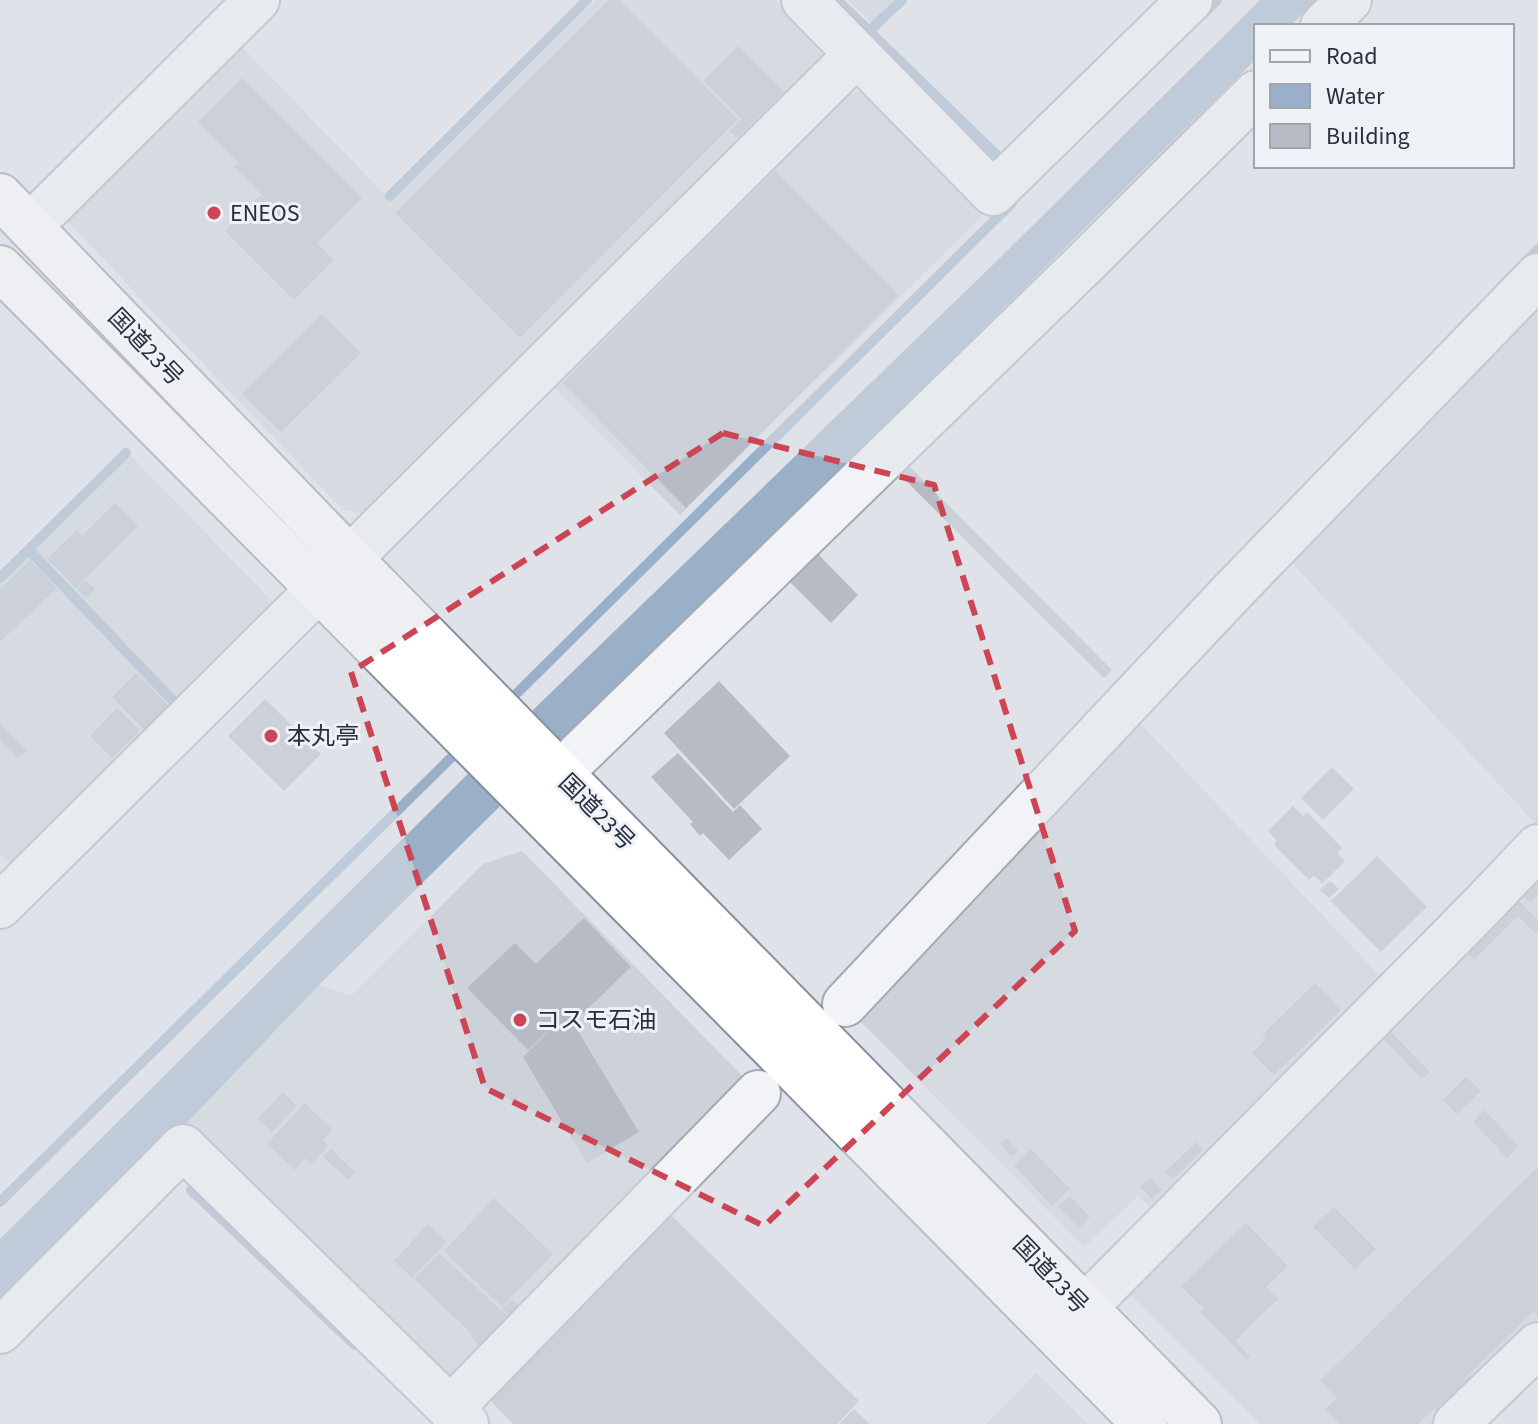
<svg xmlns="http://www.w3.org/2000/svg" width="1538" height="1424" viewBox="0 0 1538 1424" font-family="'Source Sans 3','Noto Sans JP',sans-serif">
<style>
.built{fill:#cdd1da}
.water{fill:#9aafc8}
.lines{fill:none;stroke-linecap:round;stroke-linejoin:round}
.stream{stroke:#9aafc8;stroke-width:10}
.building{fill:#b6bbc5}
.minor-casing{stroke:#a4a9b2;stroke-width:48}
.highway-casing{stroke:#878f9f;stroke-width:48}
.minor{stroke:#f2f3f7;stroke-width:44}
.highway{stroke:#fff;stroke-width:44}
.marked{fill:none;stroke:#cd4455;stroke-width:6;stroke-dasharray:16 10;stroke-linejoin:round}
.poi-dot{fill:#cd4455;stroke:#eef1f6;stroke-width:3}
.labels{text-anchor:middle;stroke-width:6;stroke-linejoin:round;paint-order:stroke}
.poi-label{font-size:24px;fill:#28303f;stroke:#eef1f6;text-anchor:start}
.street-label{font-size:24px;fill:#28303f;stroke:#eef1f6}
</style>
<rect width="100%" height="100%" fill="#dfe2e8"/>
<g class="built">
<path d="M596,0H775L822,46L821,55L367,514L343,510L67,221L238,43L392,202Z"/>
<path d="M847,0H895L871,22Z"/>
<path d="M870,92L988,210L680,515L549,383L847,93Z"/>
<path d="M1538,298V822L1536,824L1289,560Z"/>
<path d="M130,455L272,601V614L18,871L0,854V585Z"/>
<path d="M1140,723L1381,977L1150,1207L1138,1196L1084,1247L852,1013Z"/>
<path d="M522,851L751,1085L453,1383L182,1128L319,985L351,996L483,864Z"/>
<path d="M1538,862V1370L1483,1424H1260L1122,1287Z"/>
<path d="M1036,1373L1088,1424H986Z"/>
</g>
<path class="water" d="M1260,0H1316L1290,26H1256V59L319,985L182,1128L0,1307V1239L498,744L1003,255Z"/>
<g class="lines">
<g class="stream">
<path d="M837,0L1006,164"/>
<path d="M1202,15L1217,0"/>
<path d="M869,31L902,0"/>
<path d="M390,196L587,0"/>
<path d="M1525,263L1538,249"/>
<path d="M29,550L179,707"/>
<path d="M0,578L126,453"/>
<path d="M506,704L1012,203"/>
<path d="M191,1190L355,1345"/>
<path d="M0,1202L463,746"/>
</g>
</g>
<g class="building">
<path d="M609,0H619L738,119L520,338L395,213Z"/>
<path d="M738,46L784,92L737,138L729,131L741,119L703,81Z"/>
<path d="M242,78L362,198L317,243L334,260L294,300L225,231L260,195L273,206L234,167L239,163L198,122Z"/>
<path d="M775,171L899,295L686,508L562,383Z"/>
<path d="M322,314L361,353L281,432L242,394Z"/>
<path d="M905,462L1112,670L1104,678L896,471Z"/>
<path d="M115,503L138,526L76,588L47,559L77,530L82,536Z"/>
<path d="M813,549L858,595L831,623L785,577Z"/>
<path d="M30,560L57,588L0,642V589Z"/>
<path d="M86,580L95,589L86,598L77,589Z"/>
<path d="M136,673L172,709L148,733L112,697Z"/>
<path d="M719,681L790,756L734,809L664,733Z"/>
<path d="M265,699L321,754L284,791L228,736Z"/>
<path d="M117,708L140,731L112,758L90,736Z"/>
<path d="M0,724L27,751L18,759L0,740Z"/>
<path d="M678,753L733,812L740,805L762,829L729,860L703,833L700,836L690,824L693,822L651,777Z"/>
<path d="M1332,767L1354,789L1323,820L1301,798Z"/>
<path d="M1293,806L1303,816L1307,812L1342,848L1337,853L1345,861L1322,884L1314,875L1309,880L1274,845L1277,841L1268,831Z"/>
<path d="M1377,856L1427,907L1381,952L1331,901Z"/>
<path d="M1330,881L1339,889L1329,898L1320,890Z"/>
<path d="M1536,883L1538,895L1530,903L1523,896Z"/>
<path d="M1517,899L1538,920V930L1535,933L1518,916L1474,960L1465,951Z"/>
<path d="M584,918L631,967L573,1023L639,1132L587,1163L523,1057L563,1017L528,1050L467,988L515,943L536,964Z"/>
<path d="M1315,983L1341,1010L1274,1075L1252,1053L1266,1039L1262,1035Z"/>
<path d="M1390,1031L1430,1072L1422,1079L1383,1039Z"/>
<path d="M1466,1077L1481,1091L1457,1114L1443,1100Z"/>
<path d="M283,1092L297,1106L272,1132L257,1119Z"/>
<path d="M305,1103L333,1130L323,1140L328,1146L311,1164L305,1158L295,1170L267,1144Z"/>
<path d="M1484,1110L1519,1146L1507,1158L1473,1122Z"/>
<path d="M1006,1138L1018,1151L1012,1157L1000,1144Z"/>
<path d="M1196,1142L1203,1150L1173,1179L1165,1172Z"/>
<path d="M331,1149L355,1172L348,1180L323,1157Z"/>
<path d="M1031,1149L1070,1189L1052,1206L1014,1166Z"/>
<path d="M1538,1167V1316L1533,1312L1459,1384L1472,1374L1482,1385L1447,1420L1435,1408L1418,1424H1340L1325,1409L1337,1398L1320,1381Z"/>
<path d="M1150,1177L1162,1190L1152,1199L1140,1187Z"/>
<path d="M1070,1196L1090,1217L1079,1228L1058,1207Z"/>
<path d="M494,1198L553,1254L502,1307L444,1251Z"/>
<path d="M1334,1207L1376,1249L1355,1269L1313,1227Z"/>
<path d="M669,1213L859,1401L837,1424H513L487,1397Z"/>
<path d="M1246,1223L1288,1266L1266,1287L1278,1299L1235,1341L1250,1356L1247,1360L1200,1312L1204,1309L1181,1286Z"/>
<path d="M428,1224L447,1242L412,1278L394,1261Z"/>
<path d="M439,1253L515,1323L487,1352L470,1336L472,1334L414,1279Z"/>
<path d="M512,1299L523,1309L514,1320L502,1309Z"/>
<path d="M854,1409L870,1424H839Z"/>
</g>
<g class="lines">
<defs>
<g id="minor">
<path d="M804,0L993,193L1190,0"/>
<path d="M1323,26L1349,0"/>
<path d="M30,226L257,0"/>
<path d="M560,773L1085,263L1256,93"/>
<path d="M0,906L857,54"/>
<path d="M845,1004L1231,593L1538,276"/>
<path d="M1083,1309L1480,908L1538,847"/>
<path d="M0,1331L183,1147L466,1424"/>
<path d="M450,1409L758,1093"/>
<path d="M1456,1424L1538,1345"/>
</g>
<g id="highway">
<path d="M0,196L349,558L1199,1424"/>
<path d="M0,268C384,651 763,1039 1145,1424"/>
</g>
</defs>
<use href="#minor" class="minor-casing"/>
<use href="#highway" class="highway-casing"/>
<use href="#minor" class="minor"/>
<use href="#highway" class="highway"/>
</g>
<path d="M0 0H1538V1424H0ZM723,433L934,485L1075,931L764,1226L485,1088L351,672Z" fill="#dfe2e8" fill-opacity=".55" fill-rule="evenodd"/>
<path class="marked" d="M723,433L934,485L1075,931L764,1226L485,1088L351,672Z"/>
<g class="poi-dot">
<circle cx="214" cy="213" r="8"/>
<circle cx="271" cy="736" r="8"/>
<circle cx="520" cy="1020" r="8"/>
</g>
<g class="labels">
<g class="poi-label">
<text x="230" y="221">ENEOS</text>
<text x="287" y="744">本丸亭</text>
<text x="536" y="1028">コスモ石油</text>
</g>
<g class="street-label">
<text transform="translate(146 347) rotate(46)" y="8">国道23号</text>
<text transform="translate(597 812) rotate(45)" y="8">国道23号</text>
<text transform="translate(1051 1275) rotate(46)" y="8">国道23号</text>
</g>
</g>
<rect x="1254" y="24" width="260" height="144" fill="#eef1f6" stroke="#9fa4ad" stroke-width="2"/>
<rect x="1270" y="50" width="40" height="12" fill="#f2f3f7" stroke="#9fa4ad" stroke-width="2"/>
<text x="1326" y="64" font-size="24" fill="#28303f">Road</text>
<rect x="1270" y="84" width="40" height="24" fill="#9aafc8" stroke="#9fa4ad" stroke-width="2"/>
<text x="1326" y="104" font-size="24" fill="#28303f">Water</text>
<rect x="1270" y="124" width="40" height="24" fill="#b6bbc5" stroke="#9fa4ad" stroke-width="2"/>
<text x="1326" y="144" font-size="24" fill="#28303f">Building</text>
</svg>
